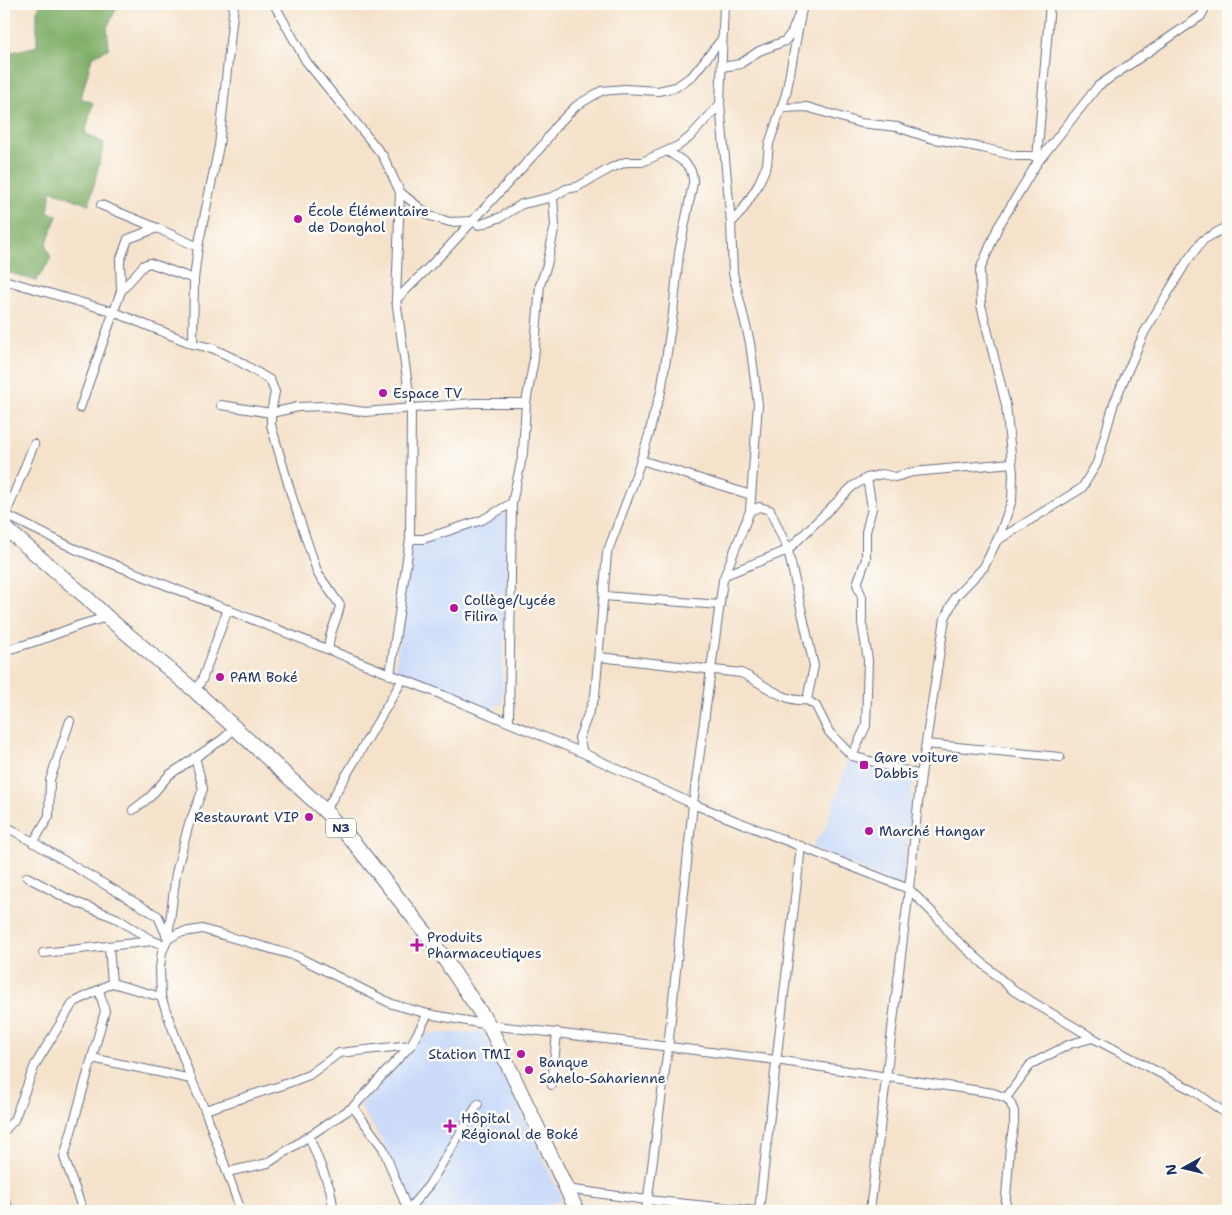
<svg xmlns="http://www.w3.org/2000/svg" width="1232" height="1215" viewBox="0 0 1232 1215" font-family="'Shantell Sans',sans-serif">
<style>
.built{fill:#cbdbf9}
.forest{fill:#7fae67;stroke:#4d6e62}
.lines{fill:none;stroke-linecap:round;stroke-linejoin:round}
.street-casing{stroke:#676e84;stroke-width:10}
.highway-casing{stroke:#676e84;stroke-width:16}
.street{stroke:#fff;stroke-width:8}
.highway{stroke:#fff;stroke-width:14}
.poi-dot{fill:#b5179e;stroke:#fdfcf7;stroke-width:2}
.labels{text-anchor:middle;stroke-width:5;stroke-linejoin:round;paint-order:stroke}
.shield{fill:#fdfcf7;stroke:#5f6c8c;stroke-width:1}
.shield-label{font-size:12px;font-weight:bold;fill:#1b2f5e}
.poi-label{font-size:14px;fill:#1b2f5e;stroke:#fdfcf7;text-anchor:start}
</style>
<rect width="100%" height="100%" fill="#fdfcf7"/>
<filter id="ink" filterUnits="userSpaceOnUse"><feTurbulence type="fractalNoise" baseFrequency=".02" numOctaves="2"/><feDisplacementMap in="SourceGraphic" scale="10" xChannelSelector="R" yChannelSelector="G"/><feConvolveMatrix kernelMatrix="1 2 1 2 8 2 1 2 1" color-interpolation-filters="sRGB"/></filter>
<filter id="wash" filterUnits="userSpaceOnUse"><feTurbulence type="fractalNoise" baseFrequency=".0096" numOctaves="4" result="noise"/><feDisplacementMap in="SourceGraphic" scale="20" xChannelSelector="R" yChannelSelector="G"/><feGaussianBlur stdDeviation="1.12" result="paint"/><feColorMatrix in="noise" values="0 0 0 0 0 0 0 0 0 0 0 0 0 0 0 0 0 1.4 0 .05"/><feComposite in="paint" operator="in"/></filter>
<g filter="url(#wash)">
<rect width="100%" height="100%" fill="#f5e2ca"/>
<g class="built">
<path d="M504,514L508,518L502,703L491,711L395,671L411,546Z"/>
<path d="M849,758L914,773L903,887L812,848L815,840L824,831Z"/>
<path d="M484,1032L562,1199L534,1211H413L386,1147L360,1106L389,1072L426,1034Z"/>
</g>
<path class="forest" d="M41,4H119L107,27L109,48L92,57L81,98L93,103L85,133L104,143L89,205L51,190L48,213L57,216L46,245L51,259L36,281L4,271V54L37,46V11Z"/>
</g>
<g filter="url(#ink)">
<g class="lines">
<defs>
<g id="street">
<path d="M274,4L306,61L383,156L400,192L396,299L411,408L410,539L390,675"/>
<path d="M722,67L740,64L759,51L785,41L792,32L803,4"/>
<path d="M782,108L807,107L860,123L897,127L930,138L983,148L1016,156H1037"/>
<path d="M1037,159L1050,4"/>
<path d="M400,192L430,216L450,222L473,221L479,225L501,217L522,204L553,197L566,189L577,187L611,168L626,162H642L678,146L690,137L720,104"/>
<path d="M101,205L157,228L198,247"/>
<path d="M731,223L742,211L757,187L767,165L769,144L786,94L802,9"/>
<path d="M4,280L114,312L193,344L212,348L235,359L270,380L275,392L271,413V425L292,497L318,574L340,605C338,620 327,635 329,649"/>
<path d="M121,291L144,265L150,263L194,279"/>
<path d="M396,300L445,251L542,146L556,126L576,106L601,91L625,89L658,91L676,87L693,75L722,39"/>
<path d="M193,344L194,279L198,247L219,146L234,4"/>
<path d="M221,405L271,413L298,407L323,406L365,412L474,403H526"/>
<path d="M80,408L121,291L120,261L128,239L157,228"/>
<path d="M641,460L751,495"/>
<path d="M512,503L523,453L526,403L534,359L540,285L547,265L555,225L553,197"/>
<path d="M750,511L759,507L770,510L788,550L814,666L807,700L816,706L829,732L852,756L921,775"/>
<path d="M4,514L75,549L435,692L583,753L693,804L909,889L939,919L952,936L1014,991L1093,1038L1194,1091L1228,1115"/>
<path d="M6,514L34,444"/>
<path d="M410,539H423L482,520L512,503L509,722"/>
<path d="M998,540L1082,488L1097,463L1114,403L1144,333L1187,261L1203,240L1228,226"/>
<path d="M725,575L788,550L853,486L867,478L882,474L895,477L913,472L1012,463"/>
<path d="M604,596L720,605"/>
<path d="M4,651L40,640L80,625L107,617"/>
<path d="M599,657L741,673C762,682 783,703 807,700"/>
<path d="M195,691L202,680L228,609"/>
<path d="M926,744L1060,757"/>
<path d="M583,753L579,738L595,696L607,553L632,487L649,435L653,417L661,392L673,313L679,253L693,183C694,165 681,160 667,151"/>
<path d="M852,756L866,726L868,660L862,623V597L857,584L866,559V532L872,508L867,478"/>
<path d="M133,810L150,797L169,775L223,739L236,727"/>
<path d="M325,811L403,679"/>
<path d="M4,825L158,916L168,939"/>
<path d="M33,843L49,816L50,780L70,721"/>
<path d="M27,877L68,899L116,918L153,941L165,945"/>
<path d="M168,937L176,873L188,827L203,789L195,757"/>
<path d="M109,946L112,983"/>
<path d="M43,953L153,941"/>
<path d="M92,1058L105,1011L99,990"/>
<path d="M552,1085L557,1032"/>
<path d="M353,1107L383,1148L408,1211"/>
<path d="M205,1110L280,1086L309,1075L339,1053L411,1045"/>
<path d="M4,1131L14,1120L35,1065L73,1003L112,983L161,997"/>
<path d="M309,1136L330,1189L334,1211"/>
<path d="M227,1172L268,1163L353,1107L411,1045L428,1014"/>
<path d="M567,1189L647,1200L757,1211"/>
<path d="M4,1199L10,1211"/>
<path d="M83,1211L64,1157L92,1058L191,1079"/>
<path d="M241,1211L205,1110L191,1079L161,997L160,968L162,952L168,939L178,933L202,929L296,956L392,1004L428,1014L489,1025L776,1060L993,1093L1006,1098"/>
<path d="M407,1211L429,1185L478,1104"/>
<path d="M646,1211L668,1048L693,804L723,580L750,511L758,404L750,343L733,273L731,223L720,104L724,4"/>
<path d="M759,1211L801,846"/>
<path d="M870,1211L909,889L921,775L945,618L955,597L984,567L1000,534L1012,500L1013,474L1006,405L981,305L980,270L998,227L1037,163L1098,86L1201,16L1207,4"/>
<path d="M1005,1211L1010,1146L1014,1123V1111L1010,1102L1006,1098L1031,1064L1070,1044L1093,1038"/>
</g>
<path id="highway" d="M4,527L86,597L107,617L195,691L325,811L355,844L433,942L489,1025L577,1211"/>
</defs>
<use href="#street" class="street-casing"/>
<use href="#highway" class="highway-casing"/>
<use href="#street" class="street"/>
<use href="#highway" class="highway"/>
</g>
</g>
<g class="poi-dot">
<circle cx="298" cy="219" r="5"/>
<circle cx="383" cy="393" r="5"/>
<circle cx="454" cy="608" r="5"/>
<circle cx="220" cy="677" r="5"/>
<rect x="859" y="760" width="10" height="10" rx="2.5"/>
<circle cx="309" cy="817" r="5"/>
<circle cx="869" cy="831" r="5"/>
<path d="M414.5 937.5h5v5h5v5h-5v5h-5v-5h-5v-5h5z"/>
<circle cx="521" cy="1054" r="5"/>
<circle cx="529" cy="1070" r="5"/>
<path d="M447.5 1118.5h5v5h5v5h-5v5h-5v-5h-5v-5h5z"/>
</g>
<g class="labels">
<rect class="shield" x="326" y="818.5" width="30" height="19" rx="4"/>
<g class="shield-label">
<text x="341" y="832">N3</text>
</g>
<g class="poi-label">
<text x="308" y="216">École Élémentaire<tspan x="308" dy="16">de Donghol</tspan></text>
<text x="393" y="398">Espace TV</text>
<text x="464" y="605">Collège/Lycée<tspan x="464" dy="16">Filira</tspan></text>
<text x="230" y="682">PAM Boké</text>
<text x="874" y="762">Gare voiture<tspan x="874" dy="16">Dabbis</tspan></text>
<text x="299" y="822" text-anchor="end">Restaurant VIP</text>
<text x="879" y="836">Marché Hangar</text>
<text x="427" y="942">Produits<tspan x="427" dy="16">Pharmaceutiques</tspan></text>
<text x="511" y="1059" text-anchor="end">Station TMI</text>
<text x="539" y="1067">Banque<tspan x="539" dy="16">Sahelo-Saharienne</tspan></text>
<text x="461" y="1123">Hôpital<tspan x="461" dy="16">Régional de Boké</tspan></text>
</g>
</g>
<rect width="1232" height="1215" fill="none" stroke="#fdfcf7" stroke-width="20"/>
<g transform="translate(1184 1168) rotate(262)" stroke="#fdfcf7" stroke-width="4" paint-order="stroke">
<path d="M0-4L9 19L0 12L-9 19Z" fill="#1b2f5e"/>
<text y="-8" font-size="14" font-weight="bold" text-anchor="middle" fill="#1b2f5e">N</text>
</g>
</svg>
